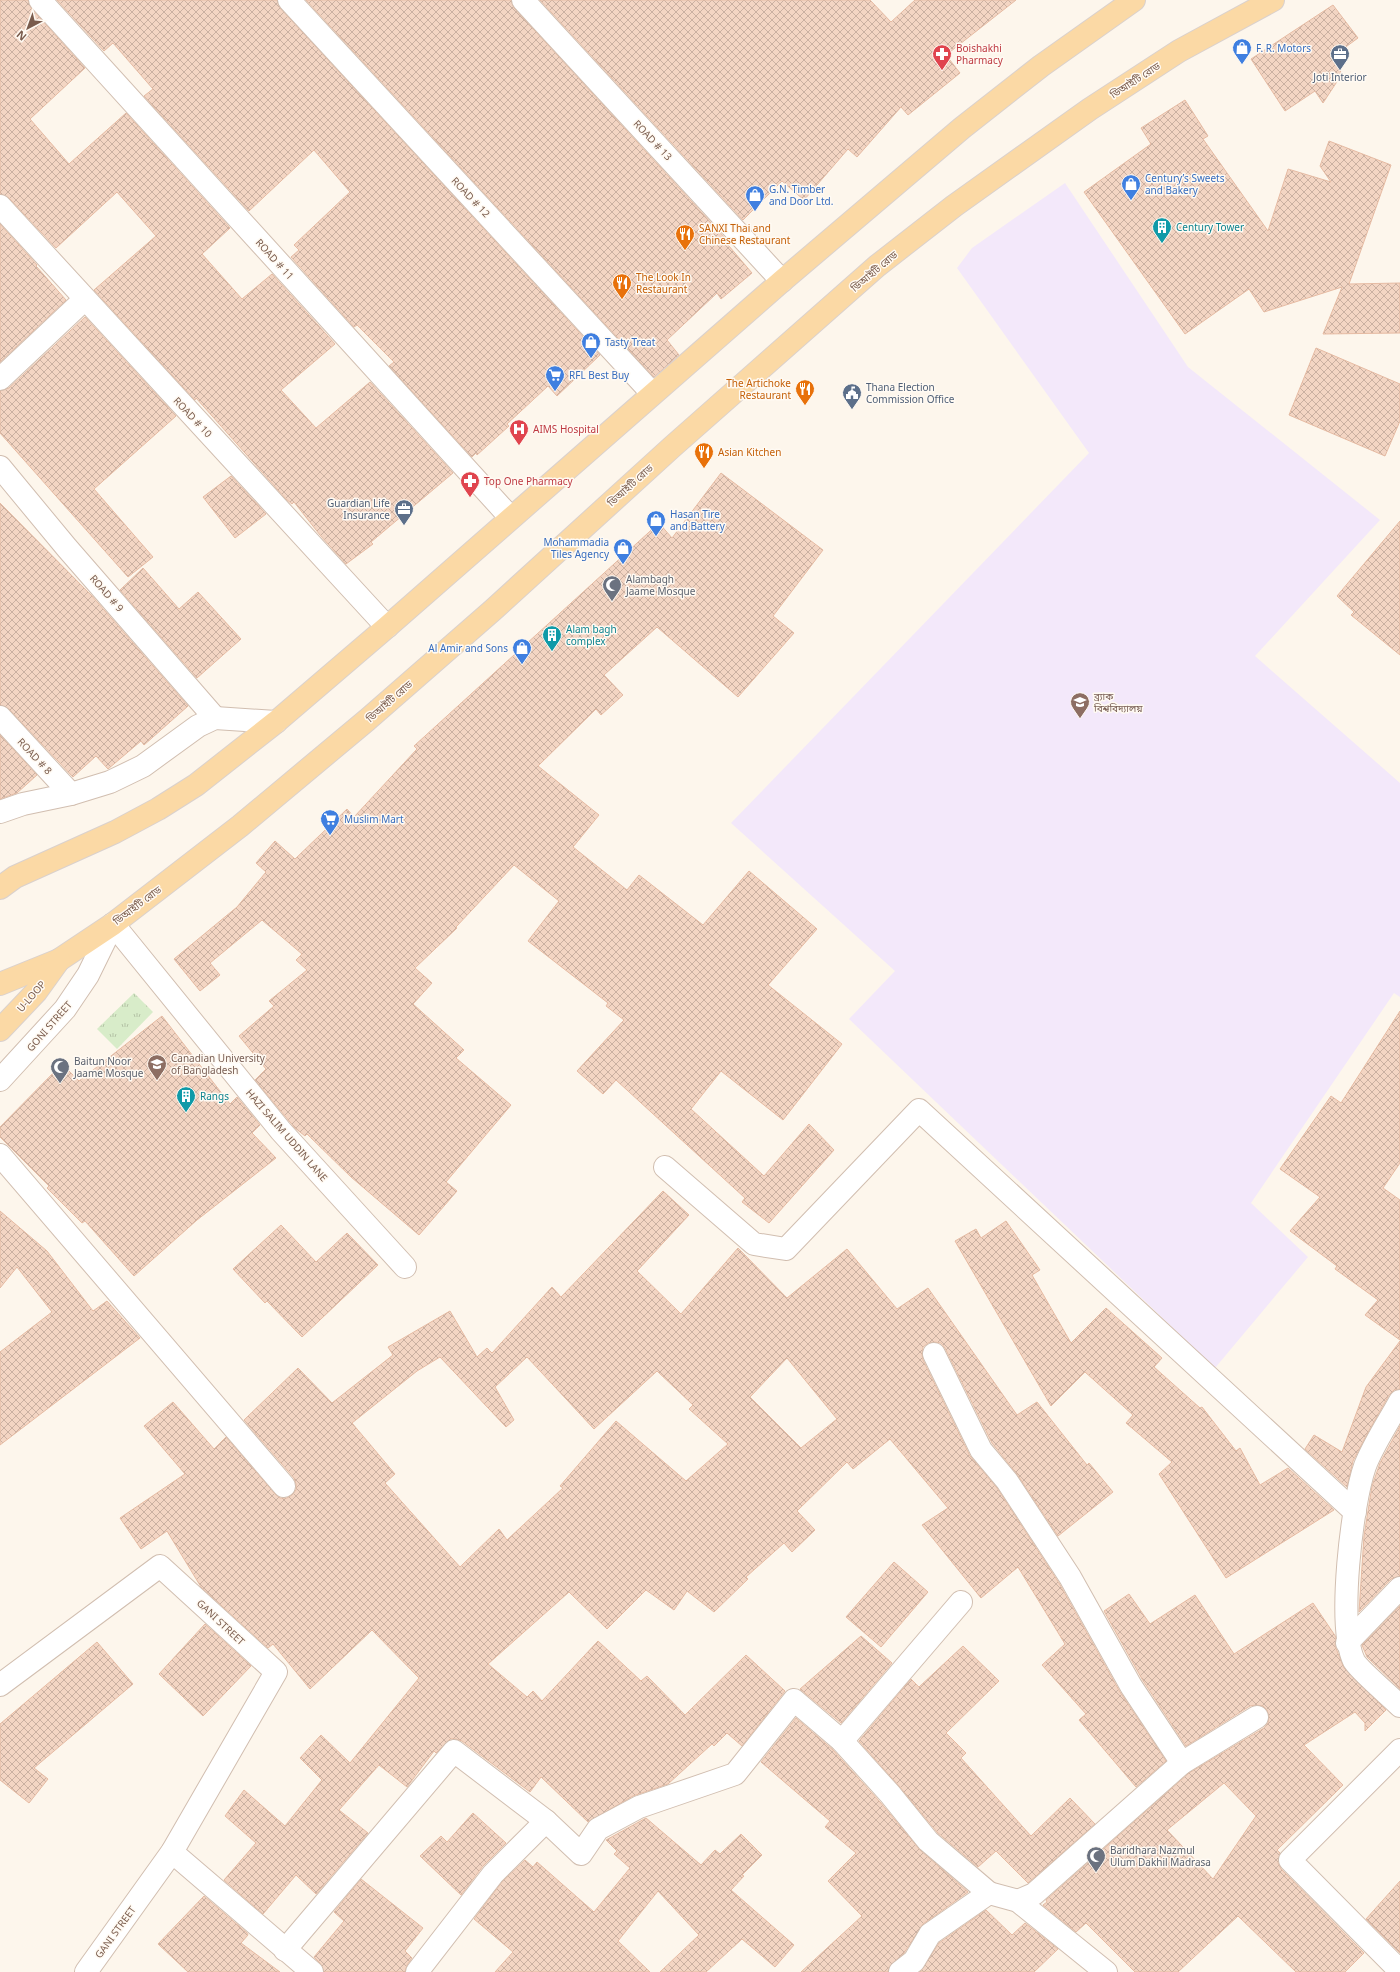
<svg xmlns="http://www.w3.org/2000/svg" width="1400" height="1972" viewBox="0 0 1400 1972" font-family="'Noto Sans','Noto Sans Bengali',sans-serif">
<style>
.education{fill:#f3e8fa}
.grass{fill:url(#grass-tufts)}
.building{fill:url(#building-cross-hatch);stroke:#e6bba3;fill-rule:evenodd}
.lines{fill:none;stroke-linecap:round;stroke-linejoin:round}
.minor-casing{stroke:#d1beb0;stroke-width:24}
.tertiary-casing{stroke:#d1beb0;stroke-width:24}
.primary-casing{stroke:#dad1cd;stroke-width:24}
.minor{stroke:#fff;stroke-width:22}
.tertiary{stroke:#fff;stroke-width:22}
.primary{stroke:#fbd9a5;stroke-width:22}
.labels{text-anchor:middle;stroke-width:3;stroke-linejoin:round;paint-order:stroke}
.health-label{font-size:10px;fill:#be3a42;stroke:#fffaf3;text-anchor:start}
.shop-label{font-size:10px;fill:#366cbe;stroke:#fffaf3;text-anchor:start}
.service-label{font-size:10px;fill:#4e5e75;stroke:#fffaf3}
.street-label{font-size:10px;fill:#7a5c4d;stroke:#fffaf3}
.culture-label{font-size:10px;fill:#0d838f;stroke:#fffaf3;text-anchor:start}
.food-label{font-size:10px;fill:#c56008;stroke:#fffaf3;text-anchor:start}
.worship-label{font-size:10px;fill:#5b616d;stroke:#fffaf3;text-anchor:start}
.education-label{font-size:10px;fill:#785e54;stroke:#fffaf3;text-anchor:start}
</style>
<defs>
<pattern id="grass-tufts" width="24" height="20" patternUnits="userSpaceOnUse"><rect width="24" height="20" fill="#d8ecc9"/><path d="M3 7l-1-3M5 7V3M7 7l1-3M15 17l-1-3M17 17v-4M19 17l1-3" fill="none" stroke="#b4c2a5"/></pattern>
<pattern id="building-cross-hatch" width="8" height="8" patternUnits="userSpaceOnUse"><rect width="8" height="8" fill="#f3d5c3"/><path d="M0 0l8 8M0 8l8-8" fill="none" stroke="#cab0a1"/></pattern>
</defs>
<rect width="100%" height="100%" fill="#fdf6ec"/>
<path class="education" d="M1065,183L1188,367L1380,520L1255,656L1400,783V997L1394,993L1251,1203L1308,1257L1215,1368L849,1019L895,971L731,823L1089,453L957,268L972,248Z"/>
<path class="grass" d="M134,993L153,1012L117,1049L97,1029Z"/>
<g class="building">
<path d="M0,0H28L31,8L85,68L30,119L69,164L126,113L230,228L202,254L242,299L272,274L335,344L281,390L316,428L370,382L453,473L371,542L373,544L346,564L320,535L294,502L292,504L286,499L196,398L195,400L94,290L156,236L117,192L56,248L9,198L0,194Z"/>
<path d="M57,0H277L280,8L600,355L557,396L548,386L507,424L509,426L477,455L476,453L472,457L389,366L394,362L357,325L354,327L291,257L299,250L294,245L350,192L314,150L249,211L144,96L153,89L113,43L104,51Z"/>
<path d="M306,0H511L514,8L725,238L723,239L752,273L721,299L717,293L667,340L679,355L654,377Z"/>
<path d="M540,0H870L891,22L915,0H1016L946,55L960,73L908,115L901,107L857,157L848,149L804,200L782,181L743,220Z"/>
<path d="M1333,5L1358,38L1332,57L1342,74L1323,103L1315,91L1285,111L1251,59Z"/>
<path d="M1185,100L1208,136L1203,139L1268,231L1288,169L1331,182L1320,166L1329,141L1391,165L1349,284L1400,283V333L1323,334L1342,287L1264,312L1249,289L1185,334L1084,192L1151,144L1141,128Z"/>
<path d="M0,224L37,265L36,266L66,300L0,362Z"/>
<path d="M85,317L176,416L94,489L153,557L128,577L0,433V391L9,388Z"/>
<path d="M1316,348L1400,384V421L1385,456L1289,415Z"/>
<path d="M721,473L823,550L773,616L794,633L738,697L657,627L604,675L623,695L601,715L596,709L538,766L599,815L573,847L627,890L639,875L703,925L749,871L817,929L768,985L842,1044L783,1120L721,1071L691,1109L764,1176L809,1124L834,1150L769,1223L742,1202L745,1198L616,1080L603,1094L577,1071L624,1020L606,1006L608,1003L528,941L559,901L514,865L456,927L457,928L415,968L432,983L413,1004L464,1050L456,1058L511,1105L446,1182L457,1191L419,1235L351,1177L307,1134L305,1136L295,1128L255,1080L266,1069L239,1036L274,1006L269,1001L307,970L296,960L302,954L262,920L210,963L220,975L200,991L174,959L237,907L266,872L256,863L275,841L295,859L347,809L354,817L417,749L414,746L659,523L672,538Z"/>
<path d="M231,476L266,514L235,538L203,497Z"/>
<path d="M0,503L91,595L188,706L144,745L141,741L108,769L96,756L73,777L9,709L0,705Z"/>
<path d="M1400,521V655L1351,615L1354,612L1337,596Z"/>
<path d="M143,568L179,609L198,592L241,639L197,678L120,590Z"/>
<path d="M0,735L37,775L17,793L0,799Z"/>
<path d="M1400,1011V1163L1383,1188L1400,1200V1340L1365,1315L1378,1300L1335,1269L1337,1266L1290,1231L1320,1197L1280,1169L1331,1096L1341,1103Z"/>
<path d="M162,1016L230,1104L237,1097L260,1125L252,1133L276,1158L197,1220L134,1276L85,1221L82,1223L47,1188L49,1186L0,1137V1127L62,1064L79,1081Z"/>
<path d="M663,1191L689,1215L637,1271L681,1314L738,1248L787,1298L847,1249L897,1309L928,1288L1017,1415L1037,1402L1087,1465L1089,1463L1113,1492L1058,1536L1017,1474L992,1443L945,1348L941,1343L934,1342L928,1343L923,1347L922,1354L923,1360L970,1456L997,1488L1059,1583L1120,1692L1166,1761L1136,1787L1079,1720L1086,1714L1042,1665L1065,1644L1018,1567L981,1598L922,1525L948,1508L890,1439L853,1469L847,1462L797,1511L815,1530L792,1552L784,1543L746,1577L748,1579L714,1612L687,1591L674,1610L646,1590L607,1629L569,1592L488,1664L527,1697L533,1691L542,1701L598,1641L641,1681L647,1676L685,1715L746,1655L785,1691L742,1746L727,1733L714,1746L712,1744L668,1784L633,1796L588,1822L541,1777L530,1792L462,1741L456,1739H450L436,1753L434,1751L407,1787L379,1765L339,1810L368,1833L316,1894L296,1875L263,1914L224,1880L256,1843L225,1816L244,1790L285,1826L322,1780L300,1758L321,1735L350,1763L419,1678L372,1630L310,1689L273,1644L268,1648L201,1587L167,1531L141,1549L120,1518L185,1474L144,1426L173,1402L214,1449L226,1437L275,1494L280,1498H287L292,1495L296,1490V1484L294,1478L244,1420L298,1368L332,1403L393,1355L388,1347L450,1311L477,1357L487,1348L492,1353L552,1287L561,1297ZM440,1357L506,1427L514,1420L495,1387L527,1357L594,1429L657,1371L693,1405L689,1409L728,1444L686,1481L616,1421L560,1486L563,1488L507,1540L499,1529L460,1567L385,1483L395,1474L352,1423L417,1371ZM787,1358L837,1419L801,1448L750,1397Z"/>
<path d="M0,1211L47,1251L93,1311L107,1301L140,1338L0,1445V1352L52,1312L17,1267L0,1288Z"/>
<path d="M1006,1221L1040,1270L1032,1275L1071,1343L1106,1308L1162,1358L1154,1367L1200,1408L1202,1407L1236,1451L1240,1448L1260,1485L1288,1468L1334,1510L1226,1578L1159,1474L1172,1462L1126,1423L1133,1415L1085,1372L1051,1406L955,1241L976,1229L981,1238Z"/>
<path d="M281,1225L316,1262L347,1233L378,1265L302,1337L267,1301L265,1303L233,1269Z"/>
<path d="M1400,1341V1389L1394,1390L1389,1395L1366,1436L1353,1461L1347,1487L1305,1449L1314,1435L1342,1452L1366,1387Z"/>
<path d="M1400,1426V1576L1391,1579L1359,1612L1364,1536L1372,1486L1380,1463Z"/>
<path d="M894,1562L928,1592L881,1647L846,1617Z"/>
<path d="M1129,1594L1150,1624L1195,1595L1234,1654L1313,1603L1336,1637L1335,1646L1344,1668L1386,1710L1365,1731V1723L1355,1712L1304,1745L1343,1785L1277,1850L1280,1853L1278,1863L1281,1869L1364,1953L1345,1972H1296L1238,1916L1178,1972H1135L1086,1923L1076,1932L1043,1905L1047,1902L1046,1900L1189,1773L1264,1728L1268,1723L1269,1716L1267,1710L1263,1706L1256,1705L1250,1706L1186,1746L1142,1679L1104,1611ZM1224,1783L1256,1816L1213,1879L1167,1830Z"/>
<path d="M1400,1606V1689L1367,1657L1362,1645Z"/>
<path d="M205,1624L251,1666L203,1716L159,1674Z"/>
<path d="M861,1636L892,1663L841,1723L800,1689Z"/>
<path d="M97,1642L133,1684L34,1768L48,1779L29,1803L0,1780V1724Z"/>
<path d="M963,1646L999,1681L946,1733L966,1753L961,1758L1031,1836L1070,1798L1095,1824L1028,1883L996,1851L978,1867L937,1832L899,1786L859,1741L911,1679L919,1687Z"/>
<path d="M796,1718L833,1750L880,1802L920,1850L968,1892L923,1924L904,1953L889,1967L888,1972H801L862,1916L828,1881L856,1853L825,1827L830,1821L761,1762Z"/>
<path d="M473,1813L506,1843L483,1866L461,1895L420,1856L441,1836L447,1842Z"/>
<path d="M646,1818L701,1865L715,1850L720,1854L741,1834L762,1855L742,1875L744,1876L731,1890L794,1945L775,1967L742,1939L706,1972H660L699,1935L658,1891L618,1941L650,1972H495L513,1952L474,1919L502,1882L525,1860L533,1867L537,1862L594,1912L630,1868L614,1854L617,1851L606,1840Z"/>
<path d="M361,1879L423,1928L405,1951L412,1958L407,1965L405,1972H324L320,1963L314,1957L344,1921L334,1912Z"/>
<path d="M1400,1881V1953L1366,1919Z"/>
<path d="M204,1896L247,1933L248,1935L241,1943L280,1972H188L158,1944Z"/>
<path d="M986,1910L1012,1935L1025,1923L1058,1949L1034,1972H920L939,1943Z"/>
</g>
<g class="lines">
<defs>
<g id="minor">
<path d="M40,0L510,517"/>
<path d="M289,0L652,393"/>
<path d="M523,0L782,281"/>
<path d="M0,206L387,627"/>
<path d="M0,379L85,299"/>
<path d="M0,467L67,548L215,718"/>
<path d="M0,717L71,794"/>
<path d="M113,924L281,1131L405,1267"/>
<path d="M0,1155L284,1486"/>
<path d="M665,1167L754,1244L786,1249L919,1110L1355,1512"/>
<path d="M934,1354L981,1450L1007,1481L1070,1577L1131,1686L1182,1763"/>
<path d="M1400,1401C1389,1421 1373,1445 1365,1466C1352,1502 1337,1627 1354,1661C1359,1670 1390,1696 1400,1706"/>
<path d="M1347,1643L1400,1588"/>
<path d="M0,1685L160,1566L276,1672L172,1852L86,1972"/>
<path d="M842,1741L961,1602"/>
<path d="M1400,1750L1290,1860L1400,1971"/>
<path d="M172,1852L312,1972"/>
<path d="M1018,1901L1034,1894L1182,1763L1257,1717"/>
<path d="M285,1950L454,1751L546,1821"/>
<path d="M417,1972L493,1874L546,1821L581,1854L598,1829L639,1807L735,1774L794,1700L842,1741L890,1794L928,1841L989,1893"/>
<path d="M900,1972L914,1961L930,1934L989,1893L1018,1901L1106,1972"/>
</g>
<g id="tertiary">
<path d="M0,812L23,804L71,794L110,782L143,766L198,726L215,718L276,722"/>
<path d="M0,1080L65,1009L88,975L113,924"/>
</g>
<g id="primary">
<path d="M0,888L15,877L115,832L158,809L196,785L276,722L387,627L782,281L962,128L1041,66L1134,0"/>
<path d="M0,984L59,960L113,924L240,826L367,720L493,610L672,447L877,266L954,206L1090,109L1179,51L1273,0"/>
<path d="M0,1030L36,992L59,960"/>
</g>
</defs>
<use href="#minor" class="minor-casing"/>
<use href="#tertiary" class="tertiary-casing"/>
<use href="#primary" class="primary-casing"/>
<use href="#minor" class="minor"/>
<use href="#tertiary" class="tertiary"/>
<use href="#primary" class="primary"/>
</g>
<defs>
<symbol id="shop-pin" viewBox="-11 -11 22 30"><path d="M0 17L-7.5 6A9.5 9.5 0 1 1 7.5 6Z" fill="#3f7fe0" stroke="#fffaf3"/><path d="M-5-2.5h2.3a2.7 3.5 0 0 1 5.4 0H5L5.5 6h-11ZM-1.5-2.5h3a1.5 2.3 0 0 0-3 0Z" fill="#fff"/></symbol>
<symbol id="pharmacy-pin" viewBox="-11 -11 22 30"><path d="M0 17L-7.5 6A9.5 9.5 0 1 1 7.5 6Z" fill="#e0444e" stroke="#fffaf3"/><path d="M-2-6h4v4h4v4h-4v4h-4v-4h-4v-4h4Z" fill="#fff"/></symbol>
<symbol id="office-pin" viewBox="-11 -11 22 30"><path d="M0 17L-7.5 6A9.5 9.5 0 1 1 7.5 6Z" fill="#5c6f8a" stroke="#fffaf3"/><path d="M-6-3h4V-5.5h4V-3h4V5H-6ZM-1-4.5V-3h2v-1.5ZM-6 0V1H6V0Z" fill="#fff"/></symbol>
<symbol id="building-pin" viewBox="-11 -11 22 30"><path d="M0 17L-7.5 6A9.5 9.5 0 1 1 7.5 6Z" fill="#0f9aa8" stroke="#fffaf3"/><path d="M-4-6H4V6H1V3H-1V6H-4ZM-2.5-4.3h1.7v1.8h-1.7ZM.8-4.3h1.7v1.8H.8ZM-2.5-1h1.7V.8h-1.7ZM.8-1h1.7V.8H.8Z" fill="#fff"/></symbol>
<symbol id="restaurant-pin" viewBox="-11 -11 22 30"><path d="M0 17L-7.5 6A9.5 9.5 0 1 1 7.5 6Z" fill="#e8710a" stroke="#fffaf3"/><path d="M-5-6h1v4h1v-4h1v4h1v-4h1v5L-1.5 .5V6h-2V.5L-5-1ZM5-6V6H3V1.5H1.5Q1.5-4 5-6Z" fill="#fff"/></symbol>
<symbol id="supermarket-pin" viewBox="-11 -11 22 30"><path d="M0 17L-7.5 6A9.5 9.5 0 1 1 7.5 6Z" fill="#3f7fe0" stroke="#fffaf3"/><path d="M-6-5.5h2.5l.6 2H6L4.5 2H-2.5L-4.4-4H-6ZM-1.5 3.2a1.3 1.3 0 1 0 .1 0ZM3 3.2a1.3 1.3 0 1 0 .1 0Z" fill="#fff"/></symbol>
<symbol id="civic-pin" viewBox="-11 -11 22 30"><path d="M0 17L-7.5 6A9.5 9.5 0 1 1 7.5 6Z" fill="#5c6f8a" stroke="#fffaf3"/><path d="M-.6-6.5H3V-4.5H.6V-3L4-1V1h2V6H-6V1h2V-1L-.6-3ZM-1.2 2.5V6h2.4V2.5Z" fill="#fff"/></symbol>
<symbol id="hospital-pin" viewBox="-11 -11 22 30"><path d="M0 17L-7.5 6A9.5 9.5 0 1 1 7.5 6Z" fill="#e0444e" stroke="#fffaf3"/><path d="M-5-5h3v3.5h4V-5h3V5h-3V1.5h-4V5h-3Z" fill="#fff"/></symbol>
<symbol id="mosque-pin" viewBox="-11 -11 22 30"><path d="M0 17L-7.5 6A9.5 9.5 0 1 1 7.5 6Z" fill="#6b7280" stroke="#fffaf3"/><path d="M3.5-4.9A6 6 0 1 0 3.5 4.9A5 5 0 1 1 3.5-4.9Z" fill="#fff"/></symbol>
<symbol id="university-pin" viewBox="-11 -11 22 30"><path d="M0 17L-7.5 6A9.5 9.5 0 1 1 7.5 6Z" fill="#8d6e63" stroke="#fffaf3"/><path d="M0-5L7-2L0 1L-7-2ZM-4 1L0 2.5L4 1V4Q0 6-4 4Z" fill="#fff"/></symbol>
</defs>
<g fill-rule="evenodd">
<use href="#shop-pin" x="1231" y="37" width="22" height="30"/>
<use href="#pharmacy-pin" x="931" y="43" width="22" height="30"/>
<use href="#office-pin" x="1329" y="43" width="22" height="30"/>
<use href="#shop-pin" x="1120" y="173" width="22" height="30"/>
<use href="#shop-pin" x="744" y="184" width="22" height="30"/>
<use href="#building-pin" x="1151" y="216" width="22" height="30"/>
<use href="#restaurant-pin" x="674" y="223" width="22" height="30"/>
<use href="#restaurant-pin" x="611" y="272" width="22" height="30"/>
<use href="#shop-pin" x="580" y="331" width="22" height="30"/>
<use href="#supermarket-pin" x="544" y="364" width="22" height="30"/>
<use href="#restaurant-pin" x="794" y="378" width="22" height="30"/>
<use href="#civic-pin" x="841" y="382" width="22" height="30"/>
<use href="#hospital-pin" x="508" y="418" width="22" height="30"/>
<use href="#restaurant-pin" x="693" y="441" width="22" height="30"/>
<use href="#pharmacy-pin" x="459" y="470" width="22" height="30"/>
<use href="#office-pin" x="393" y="498" width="22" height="30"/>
<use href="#shop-pin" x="645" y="509" width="22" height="30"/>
<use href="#shop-pin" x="612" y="537" width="22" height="30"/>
<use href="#mosque-pin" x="601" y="574" width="22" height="30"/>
<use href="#building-pin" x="541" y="624" width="22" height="30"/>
<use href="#shop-pin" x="511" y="637" width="22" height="30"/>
<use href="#university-pin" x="1069" y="691" width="22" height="30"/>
<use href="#supermarket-pin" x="319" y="808" width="22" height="30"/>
<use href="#university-pin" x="146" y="1053" width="22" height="30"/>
<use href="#mosque-pin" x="49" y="1056" width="22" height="30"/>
<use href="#building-pin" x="175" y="1085" width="22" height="30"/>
<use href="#mosque-pin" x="1085" y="1845" width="22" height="30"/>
</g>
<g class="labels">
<g class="health-label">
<text x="956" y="52">Boishakhi<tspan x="956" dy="12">Pharmacy</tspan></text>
<text x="533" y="433">AIMS Hospital</text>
<text x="484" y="485">Top One Pharmacy</text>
</g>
<g class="shop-label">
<text x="1256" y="52">F. R. Motors</text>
<text x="1145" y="182">Century’s Sweets<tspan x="1145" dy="12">and Bakery</tspan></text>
<text x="769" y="193">G.N. Timber<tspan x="769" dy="12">and Door Ltd.</tspan></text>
<text x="605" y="346">Tasty Treat</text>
<text x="569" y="379">RFL Best Buy</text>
<text x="670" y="518">Hasan Tire<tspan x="670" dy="12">and Battery</tspan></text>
<text x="609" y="546" text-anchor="end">Mohammadia<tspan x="609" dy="12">Tiles Agency</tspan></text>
<text x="508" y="652" text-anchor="end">Al Amir and Sons</text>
<text x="344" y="823">Muslim Mart</text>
</g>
<g class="service-label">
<text x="1340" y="81">Joti Interior</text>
<text x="866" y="391" text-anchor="start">Thana Election<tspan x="866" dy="12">Commission Office</tspan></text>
<text x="390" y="507" text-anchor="end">Guardian Life<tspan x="390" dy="12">Insurance</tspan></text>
</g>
<g class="street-label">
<text transform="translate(1135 80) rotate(-33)" y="4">ডিআইটি রোড</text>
<text transform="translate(653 140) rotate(47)" y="4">ROAD # 13</text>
<text transform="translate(471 197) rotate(47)" y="4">ROAD # 12</text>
<text transform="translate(275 259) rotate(48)" y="4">ROAD # 11</text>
<text transform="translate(874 271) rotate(-40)" y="4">ডিআইটি রোড</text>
<text transform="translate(193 417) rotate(47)" y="4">ROAD # 10</text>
<text transform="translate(630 485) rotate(-42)" y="4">ডিআইটি রোড</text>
<text transform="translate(107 593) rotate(49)" y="4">ROAD # 9</text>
<text transform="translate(389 701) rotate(-41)" y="4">ডিআইটি রোড</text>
<text transform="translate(35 756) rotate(47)" y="4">ROAD # 8</text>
<text transform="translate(137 905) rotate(-37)" y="4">ডিআইটি রোড</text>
<text transform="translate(31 996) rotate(-49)" y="4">U-LOOP</text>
<text transform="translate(49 1026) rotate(-49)" y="4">GONI STREET</text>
<text transform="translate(287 1135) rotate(49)" y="4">HAZI SALIM UDDIN LANE</text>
<text transform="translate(221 1622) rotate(43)" y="4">GANI STREET</text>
<text transform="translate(115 1932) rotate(-54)" y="4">GANI STREET</text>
</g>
<g class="culture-label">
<text x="1176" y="231">Century Tower</text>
<text x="566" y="633">Alam bagh<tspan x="566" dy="12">complex</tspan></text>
<text x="200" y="1100">Rangs</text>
</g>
<g class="food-label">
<text x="699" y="232">SANXI Thai and<tspan x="699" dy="12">Chinese Restaurant</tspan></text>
<text x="636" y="281">The Look In<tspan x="636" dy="12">Restaurant</tspan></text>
<text x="791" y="387" text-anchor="end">The Artichoke<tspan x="791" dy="12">Restaurant</tspan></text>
<text x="718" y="456">Asian Kitchen</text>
</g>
<g class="worship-label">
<text x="626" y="583">Alambagh<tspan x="626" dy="12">Jaame Mosque</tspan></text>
<text x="74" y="1065">Baitun Noor<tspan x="74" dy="12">Jaame Mosque</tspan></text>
<text x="1110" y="1854">Baridhara Nazmul<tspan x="1110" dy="12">Ulum Dakhil Madrasa</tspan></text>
</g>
<g class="education-label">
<text x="1094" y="700">ব্র্যাক<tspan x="1094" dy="12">বিশ্ববিদ্যালয়</tspan></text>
<text x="171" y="1062">Canadian University<tspan x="171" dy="12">of Bangladesh</tspan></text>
</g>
</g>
<g transform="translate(28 28) rotate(221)" stroke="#fffaf3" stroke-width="3" paint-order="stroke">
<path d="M0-3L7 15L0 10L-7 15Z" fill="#7a5c4d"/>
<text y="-6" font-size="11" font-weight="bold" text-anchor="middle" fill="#7a5c4d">N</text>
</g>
</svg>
